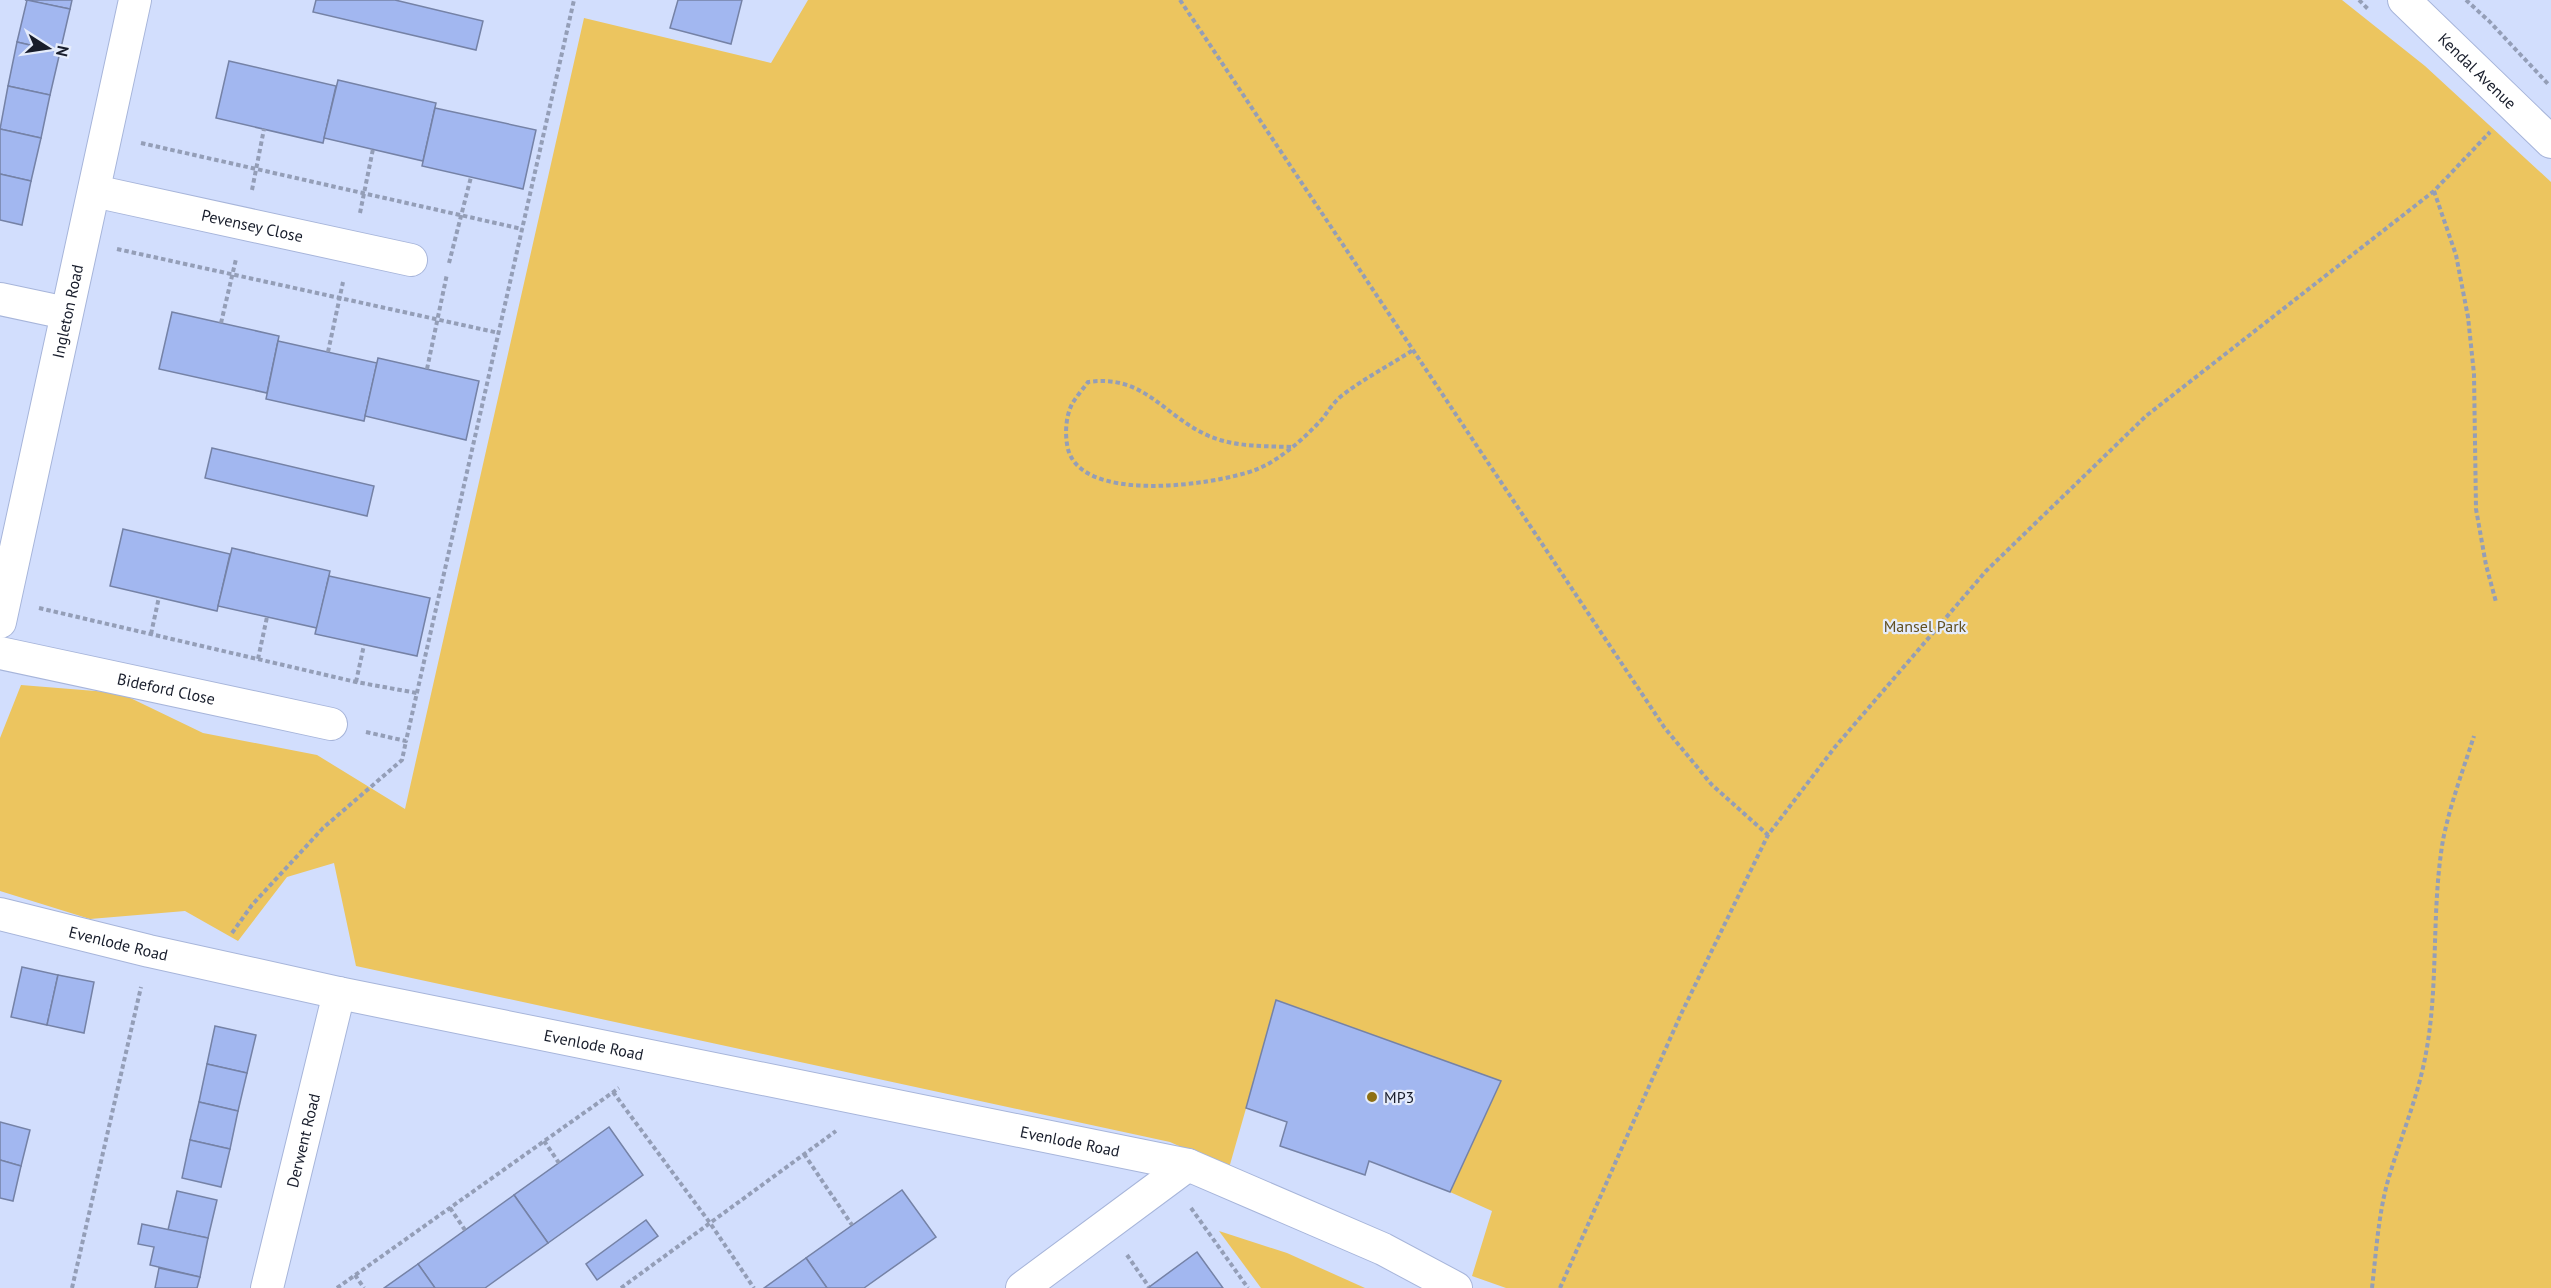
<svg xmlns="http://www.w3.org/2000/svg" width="2551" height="1288" viewBox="0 0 2551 1288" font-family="'PT Sans',sans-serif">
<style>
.green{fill:#ecc55f}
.building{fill:#a2b7f0;stroke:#7582a6;stroke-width:1.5}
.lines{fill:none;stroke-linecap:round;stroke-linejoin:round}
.street-casing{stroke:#a7b5da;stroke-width:34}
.path{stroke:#949eb7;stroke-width:4;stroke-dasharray:4.5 3;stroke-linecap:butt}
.street{stroke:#fff;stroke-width:32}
.poi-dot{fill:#8e7013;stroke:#e5ecfb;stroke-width:2}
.labels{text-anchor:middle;stroke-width:4.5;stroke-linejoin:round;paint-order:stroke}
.street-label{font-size:16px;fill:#181d2b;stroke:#e5ecfb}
.park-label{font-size:16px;fill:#625021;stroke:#e5ecfb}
.poi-label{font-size:16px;fill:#181d2b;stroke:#e5ecfb;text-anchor:start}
</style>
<rect width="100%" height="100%" fill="#d2defd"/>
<g class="green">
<path d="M808,0H2342L2425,66L2551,182V1288H1506L1472,1276L1492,1211L1450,1192L1499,1086L1277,1000L1229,1168L1170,1142L356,966L334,863L287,877L238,941L185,911L90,919L0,891V738L21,685L120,693L203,733L317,755L405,809L584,18L771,63Z"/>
<path d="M1219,1231L1287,1253L1365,1288H1261Z"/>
</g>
<g class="building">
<path d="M25,0H72L70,9Z"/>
<path d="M27,0L70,9L60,52L17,42Z"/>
<path d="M316,0H395L483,21L476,50L313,12Z"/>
<path d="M678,0H742L731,44L670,28Z"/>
<path d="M17,42L60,52L50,95L8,86Z"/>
<path d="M229,61L336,86L323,143L216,118Z"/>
<path d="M338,80L436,103L423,161L324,138Z"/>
<path d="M8,86L50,95L41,138L0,129Z"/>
<path d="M435,108L536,130L523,189L422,166Z"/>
<path d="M0,129L41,138L31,181L0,174Z"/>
<path d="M0,174L31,181L22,225L0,220Z"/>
<path d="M172,312L279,336L267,393L159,369Z"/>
<path d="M278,341L377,363L364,421L266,399Z"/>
<path d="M378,358L479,381L466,440L365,416Z"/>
<path d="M212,448L374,486L367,516L205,478Z"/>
<path d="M123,529L230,554L217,611L110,586Z"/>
<path d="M232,548L330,571L317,628L218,606Z"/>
<path d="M329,576L430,598L417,656L315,634Z"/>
<path d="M22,967L58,975L47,1025L11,1017Z"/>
<path d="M58,975L94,982L84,1033L47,1025Z"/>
<path d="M1276,1000L1501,1081L1450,1192L1369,1161L1365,1175L1280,1146L1287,1122L1246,1108Z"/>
<path d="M215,1026L256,1035L247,1073L207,1064Z"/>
<path d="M207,1064L247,1073L238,1111L199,1102Z"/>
<path d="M199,1102L238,1111L230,1149L190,1140Z"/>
<path d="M0,1122L30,1130L21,1166L0,1160Z"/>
<path d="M609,1127L643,1175L548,1243L514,1195Z"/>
<path d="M190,1140L230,1149L221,1187L182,1178Z"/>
<path d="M0,1160L21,1166L13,1201L0,1198Z"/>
<path d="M902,1190L936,1237L864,1288H827L806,1258Z"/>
<path d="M177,1191L217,1200L208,1238L168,1230Z"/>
<path d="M514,1195L548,1243L485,1288H435L418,1264Z"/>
<path d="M646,1220L658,1236L597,1280L586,1264Z"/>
<path d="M142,1224L208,1238L200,1277L150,1265L154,1247L138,1244Z"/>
<path d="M1197,1252L1223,1288H1147L1149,1287Z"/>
<path d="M806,1258L827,1288H764Z"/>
<path d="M418,1264L435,1288H384Z"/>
<path d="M159,1268L200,1277L197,1288H155Z"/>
</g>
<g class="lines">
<defs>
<g id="street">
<path id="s1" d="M2404,0L2551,142"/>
<path id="s2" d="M94,191L411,260"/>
<path d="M0,299L66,313"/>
<path id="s3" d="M0,622L135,0"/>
<path id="s4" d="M0,653L331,724"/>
<path id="s5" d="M0,914L149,951L339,993L1188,1165L1383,1249L1456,1288"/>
<path id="s6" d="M267,1288L339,993"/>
<path d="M1022,1288L1188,1165"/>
</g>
</defs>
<use href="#street" class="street-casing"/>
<g class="path">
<path d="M1180,0L1664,727L1712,785L1768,835"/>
<path d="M2359,0L2369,10"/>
<path d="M2466,0L2489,21L2549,85"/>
<path d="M141,143L522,229"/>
<path d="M252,190L264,129"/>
<path d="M2434,191L2456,255L2468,317L2474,374L2476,509L2486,565L2496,602"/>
<path d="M360,213L373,149"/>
<path d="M117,249L499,333"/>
<path d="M449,263L471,177"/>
<path d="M221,323L236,259"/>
<path d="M328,352L343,282"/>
<path d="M427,369L447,274"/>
<path d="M1291,447C1264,446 1235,447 1209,436C1163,416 1145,374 1088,382C1083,389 1076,397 1072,404C1066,416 1065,432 1067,444C1075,506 1214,485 1255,470C1279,461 1306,437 1323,418C1329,410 1335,400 1344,394C1365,378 1390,365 1413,350"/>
<path d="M39,608L356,682L417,693"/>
<path d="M151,634L159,597"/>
<path d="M258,659L267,617"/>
<path d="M356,682L364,645"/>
<path d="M366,732L406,741L574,0"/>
<path d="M232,933L252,905L323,828L402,760L406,741"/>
<path d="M613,1092L710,1223L754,1288"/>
<path d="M544,1141L559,1163"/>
<path d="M804,1154L852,1225"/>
<path d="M450,1208L465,1230"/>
<path d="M1191,1208L1248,1288"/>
<path d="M1127,1255L1149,1287"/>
<path d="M355,1275L364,1288"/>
<path d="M72,1288L141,987"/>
<path d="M337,1288L619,1088"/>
<path d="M621,1288L836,1131"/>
<path d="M1560,1288L1681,1014L1768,835L1835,747L1986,571L2146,416L2434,191L2490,132"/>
<path d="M2372,1288C2376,1254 2378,1218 2387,1184C2399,1141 2418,1098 2426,1053C2439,983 2431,911 2443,840C2450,805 2463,770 2474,736"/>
</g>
<use href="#street" class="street"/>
</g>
<circle class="poi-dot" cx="1372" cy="1097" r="6"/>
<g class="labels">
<g class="street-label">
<text dy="6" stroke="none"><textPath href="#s1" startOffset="102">Kendal Avenue</textPath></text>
<text dy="6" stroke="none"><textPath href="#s2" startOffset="162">Pevensey Close</textPath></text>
<text dy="6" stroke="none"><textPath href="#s3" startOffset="318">Ingleton Road</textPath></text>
<text dy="6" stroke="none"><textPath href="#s4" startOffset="170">Bideford Close</textPath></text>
<text dy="6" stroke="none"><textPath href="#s5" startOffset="122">Evenlode Road</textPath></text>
<text dy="6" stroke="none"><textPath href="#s5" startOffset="608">Evenlode Road</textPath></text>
<text dy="6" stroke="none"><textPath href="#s6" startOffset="152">Derwent Road</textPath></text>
<text dy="6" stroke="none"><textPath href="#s5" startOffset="1094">Evenlode Road</textPath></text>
</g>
<g class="park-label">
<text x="1925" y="632">Mansel Park</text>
</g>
<g class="poi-label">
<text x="1384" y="1103">MP3</text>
</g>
</g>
<g transform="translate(48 48) rotate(102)" stroke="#e5ecfb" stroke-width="4.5" paint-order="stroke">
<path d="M0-4.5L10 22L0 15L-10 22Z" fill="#181d2b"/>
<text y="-9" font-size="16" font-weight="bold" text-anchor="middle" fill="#181d2b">N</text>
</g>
</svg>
